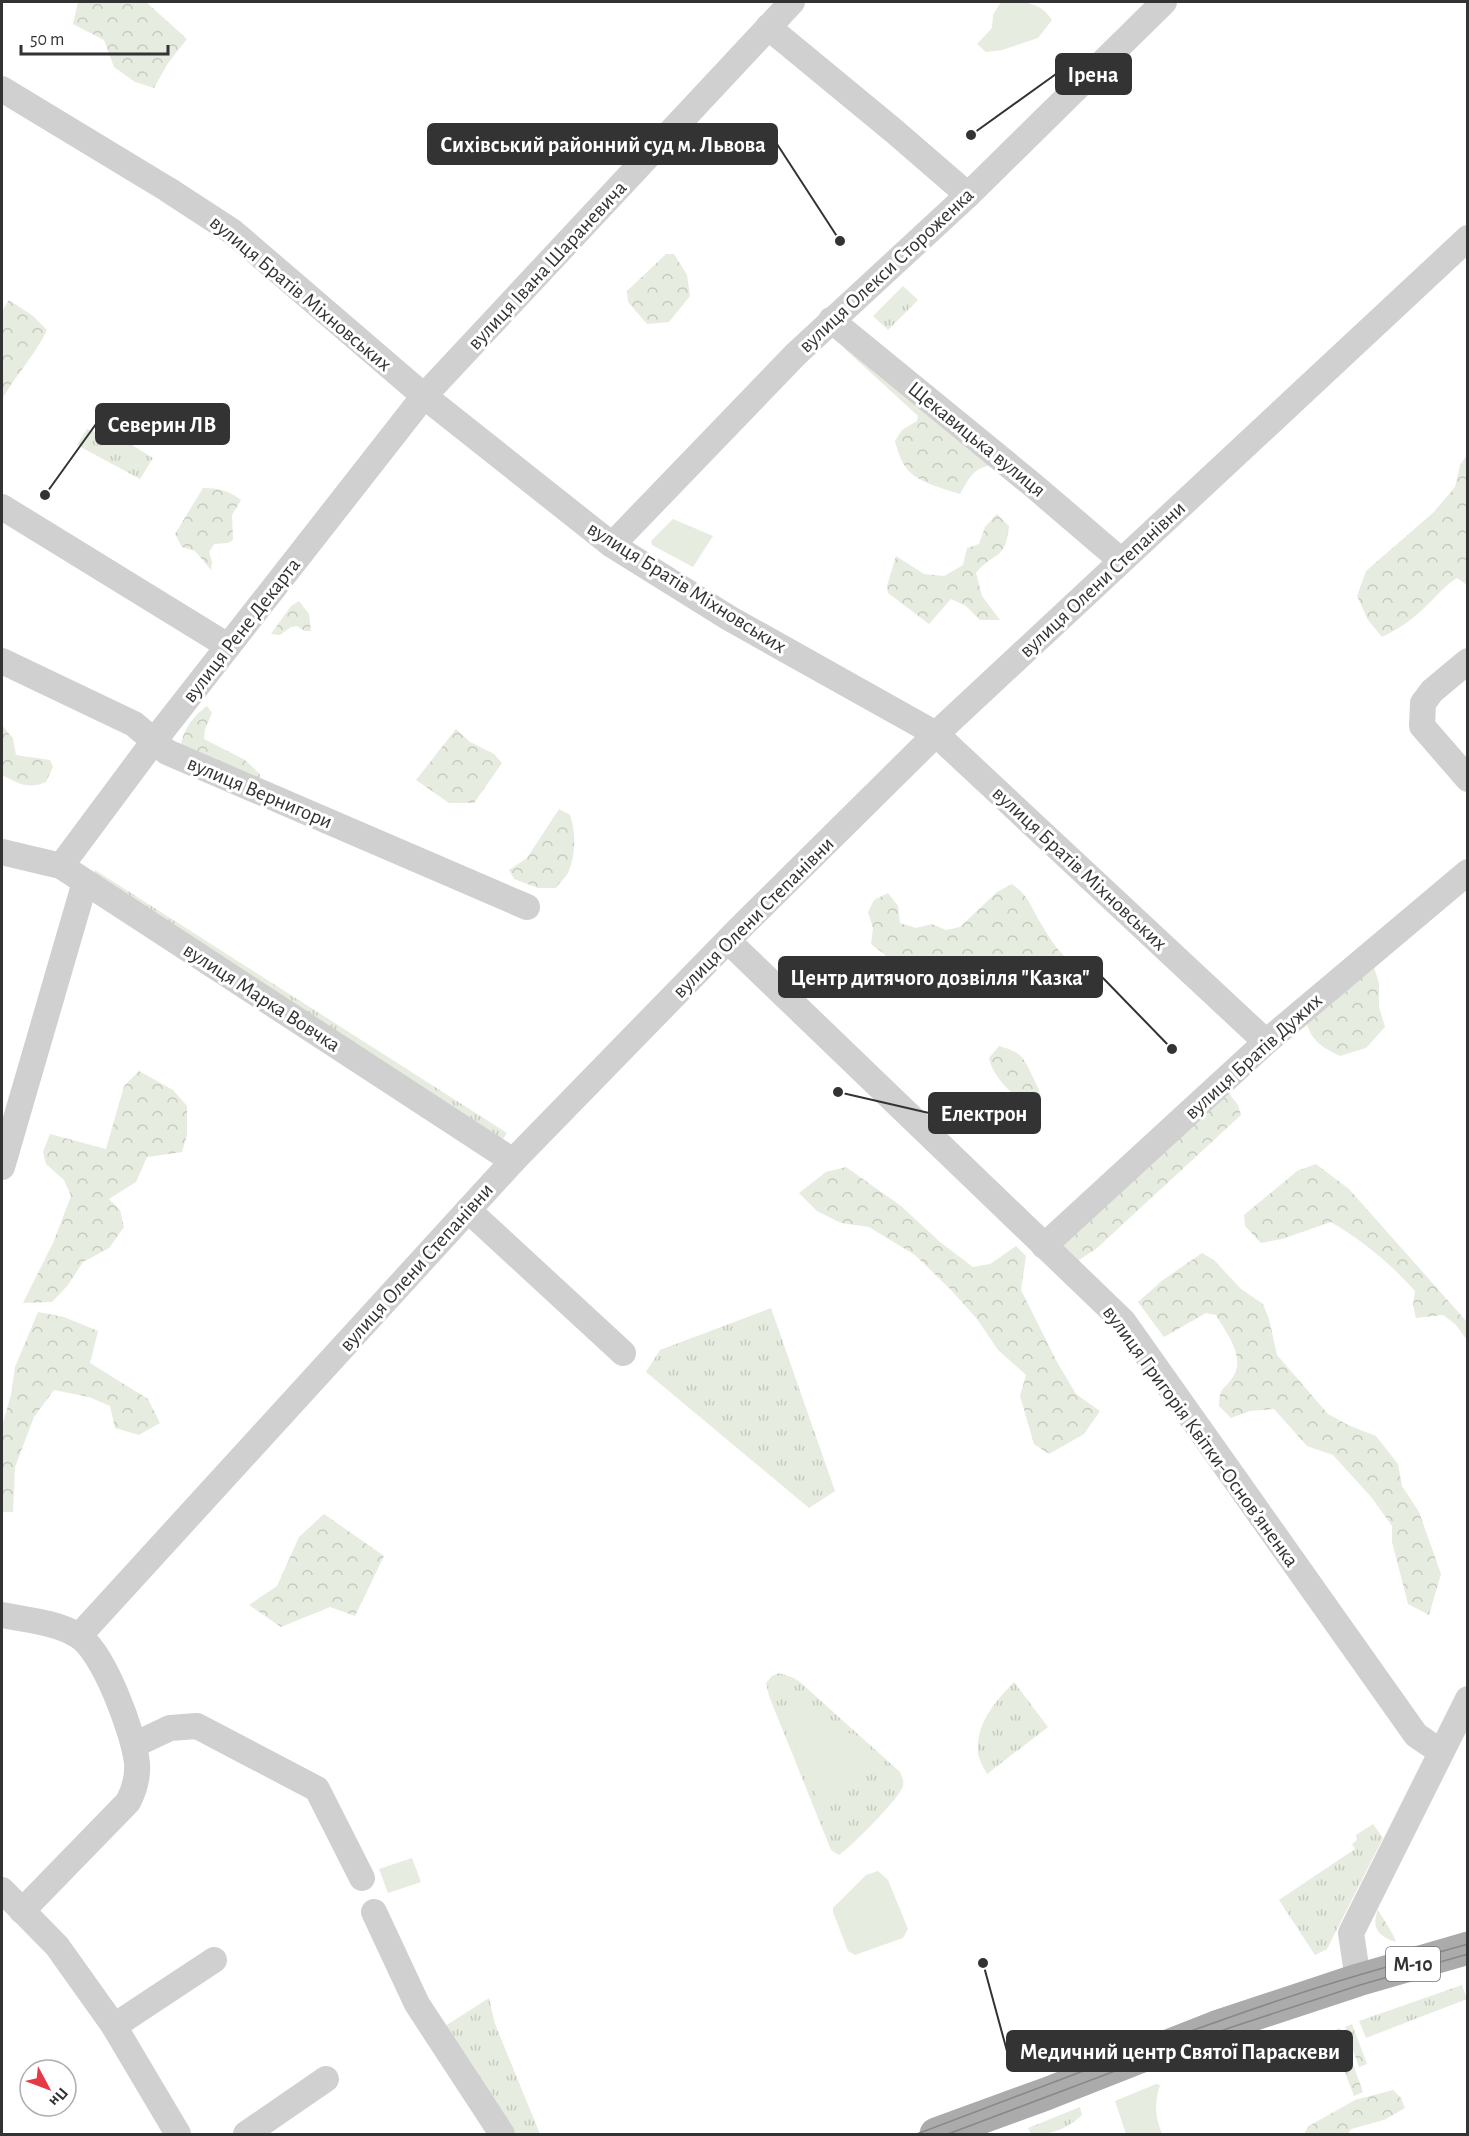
<svg xmlns="http://www.w3.org/2000/svg" width="1469" height="2136" viewBox="0 0 1469 2136" font-family="'Alegreya Sans',sans-serif">
<style>
.grass{fill:url(#grass-tufts)}
.forest{fill:url(#forest-crowns)}
.park{fill:#e6ecdf}
.lines{fill:none;stroke-linecap:round;stroke-linejoin:round}
.minor{stroke:#d0d0d0;stroke-width:26}
.major{stroke:#ababab;stroke-width:33}
.tram{stroke:#888;stroke-width:1.5}
.labels{text-anchor:middle;stroke-width:6;stroke-linejoin:round;paint-order:stroke}
.shield{fill:#fff;stroke:#707070;stroke-width:1.5}
.shield-label{font-size:20px;font-weight:bold;fill:#333}
.street-label{font-size:21px;fill:#333;stroke:#fff}
.leader{fill:none;stroke:#333;stroke-width:2}
.callout-dot{fill:#333;stroke:#fff;stroke-width:2}
.callout{fill:#333;stroke:#333;stroke-width:2}
.callout-label{font-size:22px;text-anchor:middle;font-weight:bold;fill:#fff}
</style>
<defs>
<pattern id="grass-tufts" width="24" height="20" patternUnits="userSpaceOnUse" patternTransform="scale(1.5)"><rect width="24" height="20" fill="#e6ecdf"/><path d="M3 7l-1-3M5 7V3M7 7l1-3M15 17l-1-3M17 17v-4M19 17l1-3" fill="none" stroke="#c6cbc0"/></pattern>
<pattern id="forest-crowns" width="20" height="18" patternUnits="userSpaceOnUse" patternTransform="scale(1.5)"><rect width="20" height="18" fill="#e6ecdf"/><path d="M2 6a3 3 0 1 1 6 0M12 15a3 3 0 1 1 6 0" fill="none" stroke="#c6cbc0"/></pattern>
</defs>
<rect width="100%" height="100%" fill="#fff"/>
<g class="grass">
<path d="M903,286L918,300L888,330L873,316Z"/>
<path d="M87,429L132,445L153,458L140,479L77,445Z"/>
<path d="M95,870L507,1133L499,1145L91,881Z"/>
<path d="M771,1308L835,1491L809,1508L646,1372L660,1350Z"/>
<path d="M779,1673L794,1678L801,1683L900,1772C902,1777 904,1780 903,1786C900,1798 851,1847 839,1855L831,1850L769,1696L766,1683L772,1676Z"/>
<path d="M1014,1682L1048,1727L987,1774C984,1768 978,1759 978,1752C976,1723 995,1702 1014,1682Z"/>
<path d="M1373,1824L1383,1838L1327,1949L1315,1955L1279,1900L1355,1849L1352,1844L1357,1840L1356,1835Z"/>
<path d="M1462,1985L1467,1999L1366,2038L1359,2021Z"/>
<path d="M489,1998L495,2024L540,2134H514L442,2028Z"/>
<path d="M1080,2107L1082,2115C1067,2129 1051,2135 1031,2134L1028,2128Z"/>
</g>
<g class="forest">
<path d="M78,2H146L187,39L168,63L154,88L135,82L114,67L104,40L73,24Z"/>
<path d="M666,254H674L687,275L690,296L669,322L647,324L628,302L627,291Z"/>
<path d="M9,300L33,316L47,330C35,355 16,375 2,399V311Z"/>
<path d="M834,334L1004,463C976,467 974,469 960,494C947,490 922,483 912,474C902,466 898,452 895,441L902,430L917,421L918,416L846,350Z"/>
<path d="M1467,455V585L1457,578C1443,587 1434,599 1422,610C1409,622 1397,630 1382,637L1368,620L1357,596L1366,571L1434,512L1455,487L1460,465Z"/>
<path d="M203,488C219,488 229,491 241,500L232,515L233,540L228,543L214,544L209,552L212,562L211,570L195,551L182,547L175,534Z"/>
<path d="M997,514L1009,526C1005,563 994,550 976,573L982,596L1000,620H980L966,606L951,599L929,624L888,593L887,586L896,556L924,574L944,576L963,565L967,548L979,544L985,527Z"/>
<path d="M299,601L309,614L311,631H305L297,626L291,627L280,635L271,634L291,606Z"/>
<path d="M207,706L212,713L205,729L204,739L245,760L260,774V782L179,754C182,732 190,719 207,706Z"/>
<path d="M2,725L13,739L16,755L50,760L53,767L46,782C28,790 18,783 2,775Z"/>
<path d="M456,729L470,742L494,754L502,763L474,803H449L416,780Z"/>
<path d="M559,809L570,815C576,832 576,856 568,873C565,878 559,883 556,888H538L514,879L509,870L527,858Z"/>
<path d="M1012,884C1031,898 1030,907 1042,925C1050,939 1058,951 1070,962L1058,974L1042,970L991,965L960,972L926,966L911,973L895,967L884,954L871,944L873,928L868,912L874,900L888,893L898,906L900,923L916,928L932,924L946,930L960,927L997,892Z"/>
<path d="M1373,964L1379,983V1007L1385,1027L1366,1048L1340,1056C1320,1046 1311,1041 1305,1018Z"/>
<path d="M999,1046C1019,1052 1022,1054 1031,1073C1035,1083 1040,1088 1041,1100L1026,1106C1012,1093 993,1078 989,1058Z"/>
<path d="M139,1071L173,1090L187,1106V1135L182,1152L147,1157L136,1182L109,1199L120,1210L124,1227L109,1248L83,1262L68,1285L52,1302L23,1303L53,1243L71,1196L64,1180L46,1164L43,1152L50,1134L106,1149L124,1086Z"/>
<path d="M1227,1091L1238,1105L1241,1115L1096,1249L1071,1265L1060,1255L1067,1228Z"/>
<path d="M1316,1164L1349,1189L1467,1322V1340L1455,1324L1443,1315L1416,1318L1413,1305L1415,1291C1390,1263 1363,1241 1331,1222L1282,1239L1261,1243L1245,1226L1244,1215L1297,1171Z"/>
<path d="M846,1167L901,1206L940,1242L973,1267L990,1264L1016,1246L1026,1256L1021,1290L1056,1360L1076,1394L1100,1411L1084,1434L1049,1454L1034,1444L1020,1396L1026,1375L998,1350L977,1319L951,1290L915,1255L869,1227L841,1223L817,1211L799,1193L826,1172Z"/>
<path d="M1202,1253L1214,1260L1241,1289L1263,1304L1269,1319L1277,1355L1328,1414L1348,1425L1376,1436L1398,1464L1402,1486L1419,1512L1441,1574L1429,1615L1408,1604L1392,1542V1526L1372,1498L1333,1455L1307,1446L1274,1409L1250,1411L1231,1418L1219,1406C1220,1385 1223,1392 1233,1377C1246,1356 1226,1333 1216,1315L1206,1313L1164,1337L1138,1302L1163,1280Z"/>
<path d="M38,1312L64,1317L98,1331L90,1363L148,1399L160,1423L139,1435L115,1428L110,1406L89,1397L54,1390L34,1417L15,1467L13,1512H2V1426L11,1395L15,1367Z"/>
<path d="M324,1514L384,1556L355,1616L330,1607L281,1627L249,1605L277,1586L299,1537Z"/>
<path d="M1378,1910C1382,1917 1395,1936 1396,1942C1378,1936 1371,1928 1378,1910Z"/>
<path d="M1352,2024L1367,2064L1359,2067L1345,2027Z"/>
<path d="M1340,2028L1363,2092L1354,2096L1332,2039L1296,2052L1293,2046Z"/>
<path d="M1393,2090L1401,2098L1405,2108L1384,2120L1351,2129L1348,2134H1304L1309,2126L1355,2100Z"/>
</g>
<g class="park">
<path d="M1001,2C1022,2 1039,0 1052,20L1038,38L1002,50L986,52L977,44L992,28L993,15Z"/>
<path d="M673,519L713,536L693,567L652,545L651,541Z"/>
<path d="M795,1693L840,1735L853,1733L874,1752L822,1809L779,1713Z"/>
<path d="M412,1858L421,1882L388,1893L379,1869Z"/>
<path d="M878,1871L888,1880L908,1929L903,1938L855,1955L848,1951L833,1912V1908L866,1875Z"/>
<path d="M1156,2084L1160,2085C1154,2105 1155,2115 1162,2134H1126L1115,2101Z"/>
</g>
<g class="lines">
<g class="minor">
<path d="M768,27L894,131L968,195"/>
<path d="M2,89L167,189L233,232L424,396L612,545L729,618L936,734L1266,1042"/>
<path d="M831,320L1034,486L1111,552L1120,562"/>
<path d="M2,507L228,646"/>
<path d="M612,545L796,354L968,195L1164,2"/>
<path d="M2,661L134,724L167,752L527,907"/>
<path d="M1468,661L1432,691L1423,703L1422,726L1468,779"/>
<path d="M2,852L61,866L513,1161"/>
<path d="M61,866L154,741L424,396L792,2"/>
<path d="M728,941L1123,1321L1416,1735L1441,1752"/>
<path d="M2,1167L85,882"/>
<path d="M468,1210L623,1353"/>
<path d="M1044,1246L1266,1042L1468,872"/>
<path d="M2,1615C26,1620 55,1622 77,1635C103,1649 134,1734 137,1763C138,1778 135,1789 128,1802L22,1911"/>
<path d="M79,1636L513,1161L739,929L936,734L1468,238"/>
<path d="M134,1745L170,1728L197,1726L317,1789L362,1878"/>
<path d="M2,1890L57,1946L114,2026L178,2134"/>
<path d="M374,1912L417,2004L502,2134"/>
<path d="M1358,1980L1351,1933L1468,1699"/>
<path d="M114,2026L214,1960"/>
<path d="M246,2134L326,2079"/>
</g>
<path class="major" d="M936,2134L1046,2094L1216,2027L1358,1980L1468,1948"/>
<g class="tram">
<path d="M917,2134C1048,2085 1178,2033 1310,1990C1362,1973 1415,1959 1468,1944"/>
<path d="M948,2134L1229,2028L1360,1985L1468,1954"/>
</g>
</g>
<g class="labels">
<rect class="shield" x="1386" y="1947" width="54" height="34" rx="4.5"/>
<g class="shield-label">
<text x="1413" y="1971">М-10</text>
</g>
<g class="street-label">
<text transform="translate(547 265) rotate(-47)" y="7">вулиця Івана Шараневича</text>
<text transform="translate(886 270) rotate(-43)" y="7">вулиця Олекси Стороженка</text>
<text transform="translate(301 293) rotate(40)" y="7">вулиця Братів Міхновських</text>
<text transform="translate(977 439) rotate(39)" y="7">Щекавицька вулиця</text>
<text transform="translate(1102 579) rotate(-43)" y="7">вулиця Олени Степанівни</text>
<text transform="translate(687 587) rotate(32)" y="7">вулиця Братів Міхновських</text>
<text transform="translate(241 630) rotate(-52)" y="7">вулиця Рене Декарта</text>
<text transform="translate(260 792) rotate(23)" y="7">вулиця Вернигори</text>
<text transform="translate(1080 868) rotate(43)" y="7">вулиця Братів Міхновських</text>
<text transform="translate(753 917) rotate(-45)" y="7">вулиця Олени Степанівни</text>
<text transform="translate(262 997) rotate(33)" y="7">вулиця Марка Вовчка</text>
<text transform="translate(1253 1056) rotate(-42)" y="7">вулиця Братів Дужих</text>
<text transform="translate(416 1267) rotate(-48)" y="7">вулиця Олени Степанівни</text>
<text transform="translate(1201 1436) rotate(54)" y="7">вулиця Григорія Квітки-Основʼяненка</text>
</g>
</g>
<path class="leader" d="M971 135L1056 74M840 241L777 144M45 495L96 424M1172 1049L1102 977M838 1092L929 1113M983 1963L1007 2051"/>
<g class="callout-dot">
<circle cx="971" cy="135" r="6"/>
<circle cx="840" cy="241" r="6"/>
<circle cx="45" cy="495" r="6"/>
<circle cx="1172" cy="1049" r="6"/>
<circle cx="838" cy="1092" r="6"/>
<circle cx="983" cy="1963" r="6"/>
</g>
<g class="callout">
<rect x="1056" y="54" width="75" height="40" rx="6"/>
<rect x="428" y="124" width="349" height="40" rx="6"/>
<rect x="96" y="404" width="133" height="40" rx="6"/>
<rect x="779" y="957" width="323" height="40" rx="6"/>
<rect x="929" y="1093" width="111" height="40" rx="6"/>
<rect x="1007" y="2031" width="345" height="40" rx="6"/>
</g>
<g class="callout-label">
<text x="1093" y="82">Ірена</text>
<text x="603" y="152">Сихівський районний суд м. Львова</text>
<text x="162" y="432">Северин ЛВ</text>
<text x="940" y="985">Центр дитячого дозвілля "Казка"</text>
<text x="984" y="1121">Електрон</text>
<text x="1180" y="2059">Медичний центр Святої Параскеви</text>
</g>
<rect width="1469" height="2136" fill="none" stroke="#333333" stroke-width="6"/>
<g transform="translate(48 2088) rotate(131)"><circle r="28" fill="#ffffff" stroke="#adadad" stroke-width="1.5"/>
<path d="M0-4.5L10 22L0 15L-10 22Z" fill="#e63946"/>
<text y="-9" font-size="16" font-weight="bold" text-anchor="middle" fill="#333333">Пн</text>
</g>
<path d="M21 45v9h147v-9" fill="none" stroke="#333333" stroke-width="3"/>
<text x="30" y="45" font-size="18" fill="#333333" stroke="#ffffff" stroke-width="4.5" paint-order="stroke">50 m</text>
</svg>
